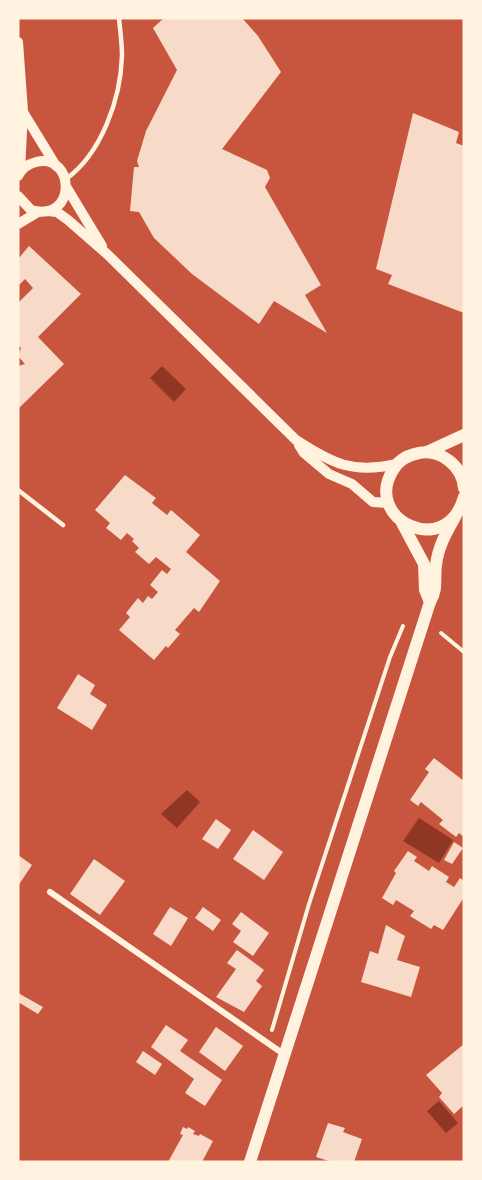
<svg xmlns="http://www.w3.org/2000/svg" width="482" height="1180" viewBox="0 0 482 1180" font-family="'Playfair Display',serif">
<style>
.water{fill:#8f3625}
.building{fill:#f7dbc8}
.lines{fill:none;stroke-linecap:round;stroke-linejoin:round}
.path{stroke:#fff3e0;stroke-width:4}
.service{stroke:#fff3e0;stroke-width:4.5}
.minor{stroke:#fff3e0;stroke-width:6}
.tertiary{stroke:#fff3e0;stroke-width:10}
.secondary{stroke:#fff3e0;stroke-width:12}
</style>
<rect width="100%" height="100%" fill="#c8553d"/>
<g class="water">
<path d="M162,366L186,389L174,402L150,378Z"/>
<path d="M187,790L200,802L177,828L161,814Z"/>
<path d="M419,818L453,840L439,863L403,841Z"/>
<path d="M439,1101L458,1123L446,1133L427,1111Z"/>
</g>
<g class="building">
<path d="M164,18H242L258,36L281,72L222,149L267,170L270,178L265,187L321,285L305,295L327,333L274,301L259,324L192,274L154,238L139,212L130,211L134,167H139L137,161L146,131L177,70L153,28Z"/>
<path d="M413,113L459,132L456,143L464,146V313L388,284L392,275L376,269Z"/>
<path d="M29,246L81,294L38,337L64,364L18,409V366L25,364L18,356L21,348L18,345V303L33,288L25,279L18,286V259Z"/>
<path d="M125,475L156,498L152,503L167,515L171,510L200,535L186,552L220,581L199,612L194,608L175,630L180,634L168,648L166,646L154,660L119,630L130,617L126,613L138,598L143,603L148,596L152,599L158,592L150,585L162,570L167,574L171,569L156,557L149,564L135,552L139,548L132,541L134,539L127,533L121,540L106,528L110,523L95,510Z"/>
<path d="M78,674L95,685L90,694L107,705L92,730L57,708Z"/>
<path d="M434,758L464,781V837L459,833L456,837L439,824L443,820L421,802L418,806L410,800L429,772L425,769Z"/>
<path d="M216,819L231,830L218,849L202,839Z"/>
<path d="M253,830L283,852L264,880L233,859Z"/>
<path d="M454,842L463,848L452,864L444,860Z"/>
<path d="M408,851L417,857L414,861L429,871L432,866L449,877L446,882L454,887L460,878L464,881V897L443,930L434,925L431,929L410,916L414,911L396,900L393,905L382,898L396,873L394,871Z"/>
<path d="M18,855L32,865L18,886Z"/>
<path d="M94,859L125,881L100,915L70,894Z"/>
<path d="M170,907L188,918L171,946L153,934Z"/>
<path d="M203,907L221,920L213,931L195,918Z"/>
<path d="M241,912L269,933L253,956L233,942L241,931L232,924Z"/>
<path d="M386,925L405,936L397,960L420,967L411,997L361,982L370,951L378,954Z"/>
<path d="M237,950L264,970L256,981L262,986L244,1012L216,997L236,969L227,963Z"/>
<path d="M18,993L43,1007L38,1014L18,1002Z"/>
<path d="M166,1025L188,1040L180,1051L222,1080L205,1106L185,1093L194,1079L151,1047Z"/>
<path d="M216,1027L243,1046L225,1071L199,1052Z"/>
<path d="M464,1044V1105L454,1114L439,1097L442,1093L426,1075Z"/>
<path d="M143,1051L162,1064L155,1075L136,1062Z"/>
<path d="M328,1123L345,1128L343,1132L362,1139L354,1162H332L316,1157Z"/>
<path d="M183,1127L187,1129L188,1127L195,1131L193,1134L199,1136L200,1134L213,1141L202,1162H168L183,1135L180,1134Z"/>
</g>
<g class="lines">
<g class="path">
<path d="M441,633L464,652"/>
<path d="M272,1030L309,904L390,657L403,626"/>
</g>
<g class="service">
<path d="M66,179C101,154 121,99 122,55C122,43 120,30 119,18"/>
<path d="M18,490L63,525"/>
</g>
<path class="minor" d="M50,892L285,1055"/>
<g class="tertiary">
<path d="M18,42L23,111L20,171"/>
<path d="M23,112L56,166"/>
<path d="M18,176C22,168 28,164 36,162C75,152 78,223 31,210L18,196"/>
<path d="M67,188L102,246"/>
<path d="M47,211L57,212L68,220L107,254L296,440C333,464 353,474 397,464"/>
<path d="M18,224L38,212"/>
<path d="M299,445L304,453L329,474L352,484L373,502L388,503"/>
</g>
<g class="secondary">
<path d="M427,452L464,435"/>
<path d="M464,488C462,465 440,449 419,453C408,455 398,461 393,470C362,520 447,560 464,497"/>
<path d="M402,523L424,564L425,590L430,602"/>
<path d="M250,1162L430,602C438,589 434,580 436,565C438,547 446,533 455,517"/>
</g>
</g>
<rect width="482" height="1180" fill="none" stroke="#fff3e0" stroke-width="39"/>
</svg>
